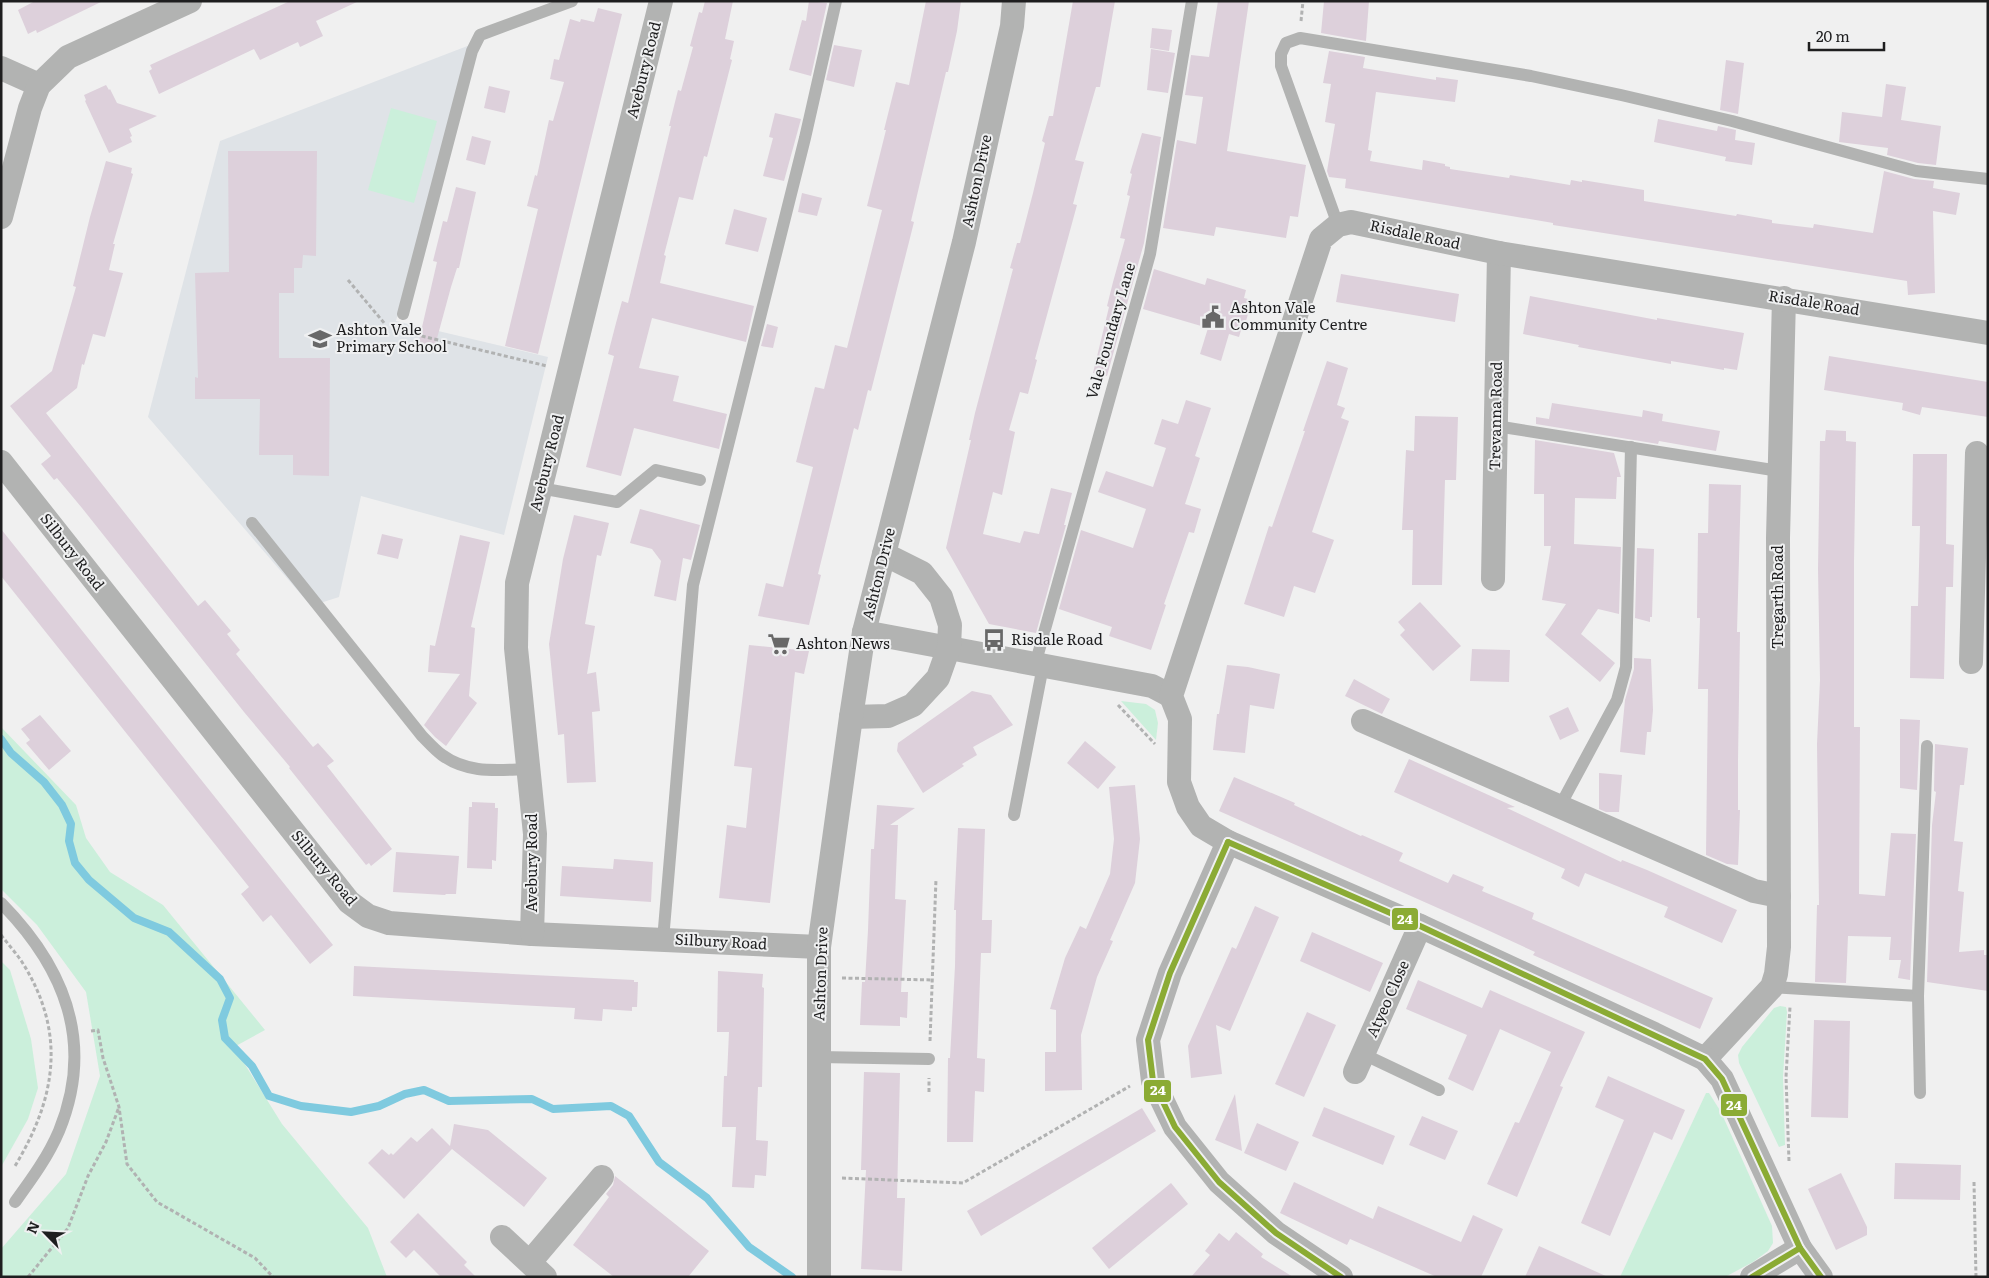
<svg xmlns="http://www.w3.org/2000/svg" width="1989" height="1278" viewBox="0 0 1989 1278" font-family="Literata,serif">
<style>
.built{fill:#dfe3e7}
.green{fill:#cbefdb}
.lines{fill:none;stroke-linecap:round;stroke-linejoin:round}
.stream{stroke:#7fcadf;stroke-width:8}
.building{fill:#ddd0db}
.path{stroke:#b1b2b2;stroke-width:3;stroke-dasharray:4 2.5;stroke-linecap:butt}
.lane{stroke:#b2b3b2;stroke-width:12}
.street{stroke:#b2b3b2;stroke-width:24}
.bus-1-casing{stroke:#eff0f1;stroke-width:10}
.bus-1{stroke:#8bab34;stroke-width:6}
.labels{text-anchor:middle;stroke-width:4;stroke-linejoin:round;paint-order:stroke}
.street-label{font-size:15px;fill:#1e1e1f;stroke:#eff0f1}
.poi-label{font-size:15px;fill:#1e1e1f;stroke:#eff0f1;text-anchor:start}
.line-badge{stroke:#eff0f1;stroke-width:2}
.badge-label{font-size:14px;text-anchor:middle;font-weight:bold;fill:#fff}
</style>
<rect width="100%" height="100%" fill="#f0f0f0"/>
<path class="built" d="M470,45L396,321L548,357L504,535L361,496L339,597L311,606L148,417L220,141Z"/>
<g class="green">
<path d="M391,108L437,121L414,203L368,190Z"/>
<path d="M1121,701L1146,704L1155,710L1158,723L1156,740Z"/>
<path d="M1,727L76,805L86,838L110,872L163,905L265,1030L234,1047L282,1124L368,1228L387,1277H1V1249L66,1174L100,1076L86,992L37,925L1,889Z"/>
<path d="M1,961L10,970L31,1039L38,1088L28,1119L1,1167Z"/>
<path d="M1780,1006L1786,1007L1787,1012L1783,1077L1785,1145L1779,1147L1739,1063L1738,1055L1742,1047L1774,1008Z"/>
<path d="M1706,1093H1709L1721,1112L1772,1226L1773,1243L1768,1251L1753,1262L1725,1277H1620Z"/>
</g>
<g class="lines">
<path class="stream" d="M1,739L11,753L44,782L62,805L71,824L69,841L75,863L89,880L134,918L169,932L220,979L230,998L222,1020L225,1038L252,1066L269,1096L301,1106L351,1112L379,1106L405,1094L424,1090L449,1101L532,1099L553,1109L611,1106L629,1116L659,1162L707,1198L749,1247L792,1277"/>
</g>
<g class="building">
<path d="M35,1H103L37,33L36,30L28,34L18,10Z"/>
<path d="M290,1H359L316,21L323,36L300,47L298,42L260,60L254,49L159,94L149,71L152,69L150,65Z"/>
<path d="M705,1H733L725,39L734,41L730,59L732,60L707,157L704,156L693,200L679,197L664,255L666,256L660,283L754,306L746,342L652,318L639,368L679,376L673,401L727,414L719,449L634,428L621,476L586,467L614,356L608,354L616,323L622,301L628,303L671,126H669L678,90L681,91L693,47L690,46L699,12L702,13Z"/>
<path d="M809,1L827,3L811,76L789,70L802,20L806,21Z"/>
<path d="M926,1H961L957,31L948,72H946L911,221L914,222L909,242L871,391L868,390L858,430L854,428L818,574L821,575L809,625L758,616L766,583L783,587L813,467L796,462L815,387L824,389L835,345L847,348L882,210L867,206L886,130H884L896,82L909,85Z"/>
<path d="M1073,1H1115L1100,87H1096L1075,160L1084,162L1073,204L1077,205L1035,359L1037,360L1028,394L1020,392L1009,430L1015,432L1002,495L993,492L983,534L1020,543L1024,531L1039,534L1051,488L1072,493L1064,525H1066L1036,633L989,624L946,548L971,440H969L975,413L1013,269L1010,268L1017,243H1020L1033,193L1045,143L1042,141L1049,116H1053Z"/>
<path d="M1218,1H1249L1227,151L1306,165L1298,217L1290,216L1286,238L1216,227L1214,236L1163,228L1177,140L1196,144L1203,97L1185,95L1191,55L1209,57Z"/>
<path d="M1324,1H1369L1366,41L1321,33Z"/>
<path d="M598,8L622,14L538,354L505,346L538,209L527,206L535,175L537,176L549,120L553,121L564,82L550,79L554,59L559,60L570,19L580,22L581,19L594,22Z"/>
<path d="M1152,28L1172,30L1169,51L1150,48Z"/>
<path d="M834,45L862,50L854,87L826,80Z"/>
<path d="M1151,49L1175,53L1168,93L1147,90Z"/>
<path d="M1329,51L1365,57L1363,68L1436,80V77L1458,80L1455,102L1376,92L1368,150L1372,151L1370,161L1422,170L1423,160L1445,164V166L1450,167V169L1509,178L1510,175L1570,185L1571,180L1582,182V180L1644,190V201L1736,216L1737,214L1772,220V223L1813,228L1814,224L1873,233L1884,171L1914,179L1934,181L1933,188L1960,193L1956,215L1933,211L1935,293L1908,295L1907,281L1553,225V223L1345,188L1346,179L1329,177L1327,171L1335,124L1325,122L1331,84L1323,83Z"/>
<path d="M1726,60L1744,63L1738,114L1720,110Z"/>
<path d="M1886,84L1906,87L1901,120L1941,126L1936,165L1918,163L1887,155L1888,148L1839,142L1842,112L1882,117Z"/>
<path d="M106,85L109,90L110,89L117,103L157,116L129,129L132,136L130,137L132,142L109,153L85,101L86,100L84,95Z"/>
<path d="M489,86L510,91L505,113L484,108Z"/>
<path d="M775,113L801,119L784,181L763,176L773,138L769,137Z"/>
<path d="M1658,119L1717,131L1718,126L1736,130L1735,140L1755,143L1752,165L1725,161L1726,157L1654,142Z"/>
<path d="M1142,133L1161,137L1144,243L1107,376L1093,373L1109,307L1107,306L1113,282L1125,239L1120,238L1130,196L1127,195L1132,174L1130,173Z"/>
<path d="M472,136L491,141L485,165L466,160Z"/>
<path d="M228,151H317L316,256L303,255L302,268H294V293H279V358H330L329,476L293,475V455H259L260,399H195V377L198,378L195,273L229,272Z"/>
<path d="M106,161L132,168L131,173L133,174L113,244H115L109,270L123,273L105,337L93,334L84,365L82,364L77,388L46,413L198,606L205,600L231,631L227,634L240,650L236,654L282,710L313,747L318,743L334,761L327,766L392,849L371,866L369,863L366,865L289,768L290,767L244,712L82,508L57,478L54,480L41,464L51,456L10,406L52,371L76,287L73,286L90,217Z"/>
<path d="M456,187L476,192L459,268H457L451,287L433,353L417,349L437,262L433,261L443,221L447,222Z"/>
<path d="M802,193L822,198L817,216L798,212Z"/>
<path d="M734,209L767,218L758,252L725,244Z"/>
<path d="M1154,269L1205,285L1207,278L1246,290L1244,298L1252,300L1246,321L1244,320L1239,337L1229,334L1221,361L1200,354L1208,328L1143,309Z"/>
<path d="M1341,274L1459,294L1455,322L1336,302Z"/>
<path d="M1530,296L1657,320V318L1744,333L1737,370L1724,368V370L1671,361V364L1578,347L1579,345L1523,334Z"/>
<path d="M767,324L778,327L773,348L761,346Z"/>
<path d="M1829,356L1988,382V417L1922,407L1920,415L1902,410L1903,403L1824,390Z"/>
<path d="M1327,361L1348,368L1337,405L1345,408L1341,418L1349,421L1312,532L1334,540L1315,593L1294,586L1284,617L1244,604L1269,526L1272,527L1305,431H1303Z"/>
<path d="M1186,400L1211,408L1195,456L1200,458L1185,504L1201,509L1194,533L1189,532L1164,604L1166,605L1151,650L1109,636L1112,627L1059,609L1081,530L1133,548L1146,509L1098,492L1106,471L1153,487L1166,448L1154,444L1162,419L1178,424Z"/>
<path d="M1552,403L1642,417L1643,410L1663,414L1662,421L1720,431L1716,451L1659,441L1658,444L1536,424V417L1549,419Z"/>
<path d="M1415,416L1458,417L1456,480H1445L1442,585H1412L1413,530H1402L1406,450L1414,451Z"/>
<path d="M1826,430L1846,431V441L1856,442L1854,562V727H1860L1859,894L1885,896L1891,833L1916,834L1910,980L1898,978L1901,960H1889L1891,937L1848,936L1846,983L1815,982L1817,905H1819L1817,744L1820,680L1818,569L1820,441H1825Z"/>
<path d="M1535,440L1614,453L1621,477H1617L1616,499L1575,498L1574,544L1621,547L1619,614L1598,609L1581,634L1615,663L1600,682L1545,635L1566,604L1542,600L1551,546H1544V494H1534Z"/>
<path d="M1913,454H1947L1946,544L1954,545L1953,587H1946L1944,679L1910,678L1911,606H1918L1920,526H1912Z"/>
<path d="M1709,484L1741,485L1737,632H1740L1738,760V810H1740L1738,865L1727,864L1706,855L1708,689H1698L1700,618H1697L1698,533H1708Z"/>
<path d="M640,509L700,525L691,560L683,558L676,601L654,596L661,561L652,549L630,543Z"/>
<path d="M574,515L609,523L601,556L597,555L585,624L595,626L587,674L596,672L600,711L592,712L596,782L567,783L564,734L558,735L549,644L563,559Z"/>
<path d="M1,529L333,945L310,964L271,915L263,922L241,894L249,887L1,576Z"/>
<path d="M382,534L403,539L398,559L377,554Z"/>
<path d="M460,535L490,542L471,627L475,628L469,696L477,703L446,746L435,737L424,725L460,674L428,672L430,645L435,646Z"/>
<path d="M1637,548L1654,549L1652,617H1650V622L1635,618Z"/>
<path d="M1420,602L1461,646L1433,671L1400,635L1405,630L1398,622Z"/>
<path d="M749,645L809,651L804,674L795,672L770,903L719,898L727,825L746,828L752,768L734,766Z"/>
<path d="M1472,649L1510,650L1509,682L1470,681Z"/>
<path d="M1634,658L1651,659L1653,710L1651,732H1647L1645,755L1620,752L1625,700L1634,669Z"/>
<path d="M1227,665L1248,667L1280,674L1274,709L1250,705L1245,753L1213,750L1217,714H1219Z"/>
<path d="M1354,679L1390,699L1382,714L1345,696Z"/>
<path d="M972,691L991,695L1013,725L973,747L977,755L962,764L964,766L923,793L897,751L898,743Z"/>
<path d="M1568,707L1579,731L1560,740L1549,716Z"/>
<path d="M40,715L71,751L49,770L26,743L30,740L21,729Z"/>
<path d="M1900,719L1920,720L1917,790L1900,788Z"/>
<path d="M1085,741L1116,767L1098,789L1067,763Z"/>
<path d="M1935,744L1968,748L1964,785H1960L1954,841L1963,842L1958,891L1964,892L1959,952L1984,950V955H1988V991L1927,982L1932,825L1936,792L1934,791Z"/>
<path d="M1409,759L1515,807L1507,808L1621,862L1622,860L1647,870L1737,910L1722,943L1664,917L1668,907L1585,873L1579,887L1561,878L1565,869L1394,792Z"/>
<path d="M1599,773L1622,775L1619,812H1606L1599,809Z"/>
<path d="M1234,777L1295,803L1294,805L1361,836L1362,835L1403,853L1399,861L1448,883L1453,874L1484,887L1482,891L1534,913L1532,919L1713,998L1700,1029L1533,955L1535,952L1483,928L1219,811Z"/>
<path d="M1135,785L1140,839L1135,883L1110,940L1113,941L1097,977L1081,1035L1082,1090L1045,1091V1052H1056V1010L1050,1009L1065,958L1080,926L1086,929L1110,874L1114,839L1109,787Z"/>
<path d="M472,802L495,803V808H498L496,861L492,860V869L467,868L469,807H472Z"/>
<path d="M877,805L915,808L890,825H898L895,899L906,900L901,992H908L907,1018L900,1017V1026L860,1025L862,982H865L868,930L871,849H874Z"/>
<path d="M958,828L985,829L982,920H992L991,953H981L977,1058L985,1059L984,1092L975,1091L973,1142H947L948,1058H950L955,966L956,910H954Z"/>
<path d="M396,852L459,856L456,894H446L445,895L393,892Z"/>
<path d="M614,859L653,862L651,902L560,896L562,866L613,869Z"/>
<path d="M1255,906L1279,917L1230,1031L1216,1025L1222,1074L1191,1078L1188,1046L1232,947L1236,949Z"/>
<path d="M1312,932L1383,963L1370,992L1300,961Z"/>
<path d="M354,966L634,980V982H638L637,1007H632V1011L603,1009L602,1021L574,1019L575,1008L353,996Z"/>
<path d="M718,971L763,974L762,987L764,988L762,1087H758L756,1140L768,1141L766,1176L755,1175L754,1188L732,1187L736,1127H722L724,1076H727L729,1032H717Z"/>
<path d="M1418,980L1482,1008L1490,990L1585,1032L1560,1086L1563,1087L1517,1197L1487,1184L1515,1122L1519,1123L1551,1052L1500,1029L1473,1091L1448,1079L1467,1035L1406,1009Z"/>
<path d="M1307,1012L1336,1025L1304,1097L1275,1084Z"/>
<path d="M1814,1020L1850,1021L1848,1118L1811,1117Z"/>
<path d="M864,1072L900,1073L897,1198H905L902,1271L861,1269L866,1170H861Z"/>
<path d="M1608,1076L1685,1110L1672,1140L1654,1132L1610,1236L1581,1223L1624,1120L1595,1107Z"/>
<path d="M1235,1094L1242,1151L1215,1140Z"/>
<path d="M1324,1107L1395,1136L1383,1165L1312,1136Z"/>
<path d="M1142,1108L1156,1131L981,1236L967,1211Z"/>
<path d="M1422,1116L1458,1131L1445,1160L1409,1145Z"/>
<path d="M1257,1123L1299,1142L1286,1171L1244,1153Z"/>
<path d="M454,1124L488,1130L547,1178L524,1207L452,1149L404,1199L368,1163L382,1149L389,1155L391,1153L393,1155L411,1137L417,1142L432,1128L450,1146Z"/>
<path d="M1895,1163L1961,1165L1960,1200L1894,1199Z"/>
<path d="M1841,1173L1867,1227V1235L1836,1250L1808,1189Z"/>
<path d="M615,1176L709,1251L688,1277H614L573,1245L609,1197L606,1194L613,1185Z"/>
<path d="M1294,1182L1373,1219L1378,1206L1461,1242L1473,1215L1503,1229L1481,1277H1437L1350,1239L1347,1245L1280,1213Z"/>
<path d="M1171,1183L1188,1204L1109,1269L1092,1248Z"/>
<path d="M418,1213L467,1262L464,1265L476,1277H441L414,1250L406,1258L390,1242Z"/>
<path d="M1236,1232L1263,1254L1261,1257L1293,1277H1191L1210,1255L1205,1251L1219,1233L1229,1241Z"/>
<path d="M1539,1246L1608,1277H1525Z"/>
</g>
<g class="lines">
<g class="path">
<path d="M1301,21L1303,1"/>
<path d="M348,280L385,324"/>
<path d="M409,333L547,366"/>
<path d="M1118,705L1155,744"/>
<path d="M1,935C8,944 16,953 22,962C67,1033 56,1098 15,1166"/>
<path d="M842,978L933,980"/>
<path d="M91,1031L98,1030L103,1058L119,1107L127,1164L157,1202L255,1258L273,1277"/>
<path d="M930,1041L936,879"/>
<path d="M929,1092V1078"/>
<path d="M1789,1161L1786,1077L1790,1007"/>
<path d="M842,1178L963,1183L1130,1086"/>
<path d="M1974,1182L1976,1277"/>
<path d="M28,1277L68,1228L88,1176L106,1142L119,1107"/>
</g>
<g class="lane">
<path d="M1338,225L1281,66V54L1286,43L1300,38L1531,76L1621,95L1732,121L1916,171L1988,179"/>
<path d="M403,314L472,51L480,35L572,1"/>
<path d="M1496,426L1779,471"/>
<path d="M540,488L617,502L656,470L700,480"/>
<path d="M252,523L422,736C428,742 435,750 442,755C468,774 497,770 528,769"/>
<path d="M1035,665L1150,254L1192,1"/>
<path d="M1560,806L1617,700L1626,667L1631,447"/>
<path d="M1014,815L1043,666"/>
<path d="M1,903C65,968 95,1043 59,1131C48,1157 31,1180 15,1202"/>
<path d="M663,940L693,585L805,138L836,1"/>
<path d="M1772,987L1918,996"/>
<path d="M1363,1054L1439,1090"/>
<path d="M819,1057L929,1059"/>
<path d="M1920,1093L1918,996L1927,746"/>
</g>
<g class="street">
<path d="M1,68L39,85"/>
<path d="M1,217L30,108L39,85L68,57L190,1"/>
<path d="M1,462L349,902L368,916L389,923L532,934L819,947"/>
<path d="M1493,579L1499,253"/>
<path d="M864,632L1152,686L1171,696"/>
<path d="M1971,662L1977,453"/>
<path d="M851,717L888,716L913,705L938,678L949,647L950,625L941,597L922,573L884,554"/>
<path d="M1363,721L1754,891L1779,896"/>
<path d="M1228,842L1170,973L1148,1040L1153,1081L1175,1127L1219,1182L1276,1233L1341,1277"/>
<path d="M532,934L535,834L516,648L517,583L661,1"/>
<path d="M1705,1059L1772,987L1776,974L1779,947L1778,538L1784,298"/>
<path d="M1355,1072L1420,926"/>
<path d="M502,1237L545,1277"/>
<path d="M530,1262L602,1177"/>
<path d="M819,1277V947L851,717L864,632L964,242L1012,26L1014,1"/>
<path d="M1752,1277L1800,1248"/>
<path d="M1821,1277L1800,1248L1722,1079L1705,1059L1654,1034L1420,926L1228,842L1201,826L1188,807L1179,782L1180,719L1171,696L1321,239L1338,225L1351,222L1499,253L1988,333"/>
</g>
<defs>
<g id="bus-1">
<path d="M1228,842L1420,926L1705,1059L1722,1079L1800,1248L1821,1277"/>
<path d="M1228,842L1170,973L1148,1040L1153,1081L1175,1127L1219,1182L1276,1233L1341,1277"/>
<path d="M1752,1277L1800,1248"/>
</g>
</defs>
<use href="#bus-1" class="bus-1-casing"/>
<use href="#bus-1" class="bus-1"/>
</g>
<defs>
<symbol id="civic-bare" viewBox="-9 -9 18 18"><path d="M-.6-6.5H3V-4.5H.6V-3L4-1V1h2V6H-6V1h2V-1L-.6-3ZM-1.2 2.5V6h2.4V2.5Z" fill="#686868" stroke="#eff0f1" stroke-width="2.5" paint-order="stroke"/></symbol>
<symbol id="school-bare" viewBox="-9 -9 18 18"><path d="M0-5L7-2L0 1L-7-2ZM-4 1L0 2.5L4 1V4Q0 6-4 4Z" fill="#686868" stroke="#eff0f1" stroke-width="2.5" paint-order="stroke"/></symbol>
<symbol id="bus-bare" viewBox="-9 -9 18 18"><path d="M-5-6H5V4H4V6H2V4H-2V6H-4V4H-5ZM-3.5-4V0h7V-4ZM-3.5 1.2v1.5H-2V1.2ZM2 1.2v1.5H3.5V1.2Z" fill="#686868" stroke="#eff0f1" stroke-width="2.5" paint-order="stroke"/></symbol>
<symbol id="supermarket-bare" viewBox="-9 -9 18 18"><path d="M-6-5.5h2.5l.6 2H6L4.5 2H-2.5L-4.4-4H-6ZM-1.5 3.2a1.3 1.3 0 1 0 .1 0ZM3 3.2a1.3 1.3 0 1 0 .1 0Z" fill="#686868" stroke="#eff0f1" stroke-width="2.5" paint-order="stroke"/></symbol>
</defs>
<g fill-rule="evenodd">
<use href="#civic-bare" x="1197" y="301" width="32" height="32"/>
<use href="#school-bare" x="304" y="323" width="32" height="32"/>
<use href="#bus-bare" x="978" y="624" width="32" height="32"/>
<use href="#supermarket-bare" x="763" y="628" width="32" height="32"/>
</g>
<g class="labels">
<g class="street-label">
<text transform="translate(644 70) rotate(-76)" y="5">Avebury Road</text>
<text transform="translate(977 181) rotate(-78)" y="5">Ashton Drive</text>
<text transform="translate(1415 235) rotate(12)" y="5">Risdale Road</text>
<text transform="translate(1814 303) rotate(9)" y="5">Risdale Road</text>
<text transform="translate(1111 331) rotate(-74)" y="5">Vale Foundary Lane</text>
<text transform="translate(1496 416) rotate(-89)" y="5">Trevanna Road</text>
<text transform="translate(547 463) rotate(-76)" y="5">Avebury Road</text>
<text transform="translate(72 552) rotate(52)" y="5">Silbury Road</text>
<text transform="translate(879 574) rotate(-76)" y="5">Ashton Drive</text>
<text transform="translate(1778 597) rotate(-90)" y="5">Tregarth Road</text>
<text transform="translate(532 863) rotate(-90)" y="5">Avebury Road</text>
<text transform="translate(324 868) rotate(50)" y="5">Silbury Road</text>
<text transform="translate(721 942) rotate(3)" y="5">Silbury Road</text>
<text transform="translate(821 974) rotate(-88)" y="5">Ashton Drive</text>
<text transform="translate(1388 999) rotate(-66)" y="5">Atyeo Close</text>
</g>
<g class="poi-label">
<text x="1230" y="313">Ashton Vale<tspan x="1230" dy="17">Community Centre</tspan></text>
<text x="336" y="335">Ashton Vale<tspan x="336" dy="17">Primary School</tspan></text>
<text x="1011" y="645">Risdale Road</text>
<text x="796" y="649">Ashton News</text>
</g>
</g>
<g class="line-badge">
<rect x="1391" y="907" width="28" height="24" rx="5" fill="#8bab34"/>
<rect x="1143" y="1079" width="29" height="24" rx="5" fill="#8bab34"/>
<rect x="1720" y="1093" width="28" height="24" rx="5" fill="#8bab34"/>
</g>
<g class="badge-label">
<text x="1405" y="924">24</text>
<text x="1158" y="1095">24</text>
<text x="1734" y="1110">24</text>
</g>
<rect width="1989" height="1278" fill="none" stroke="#1e1e1f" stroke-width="5"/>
<g transform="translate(45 1233) rotate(294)" stroke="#eff0f1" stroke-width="4" paint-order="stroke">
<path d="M0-4L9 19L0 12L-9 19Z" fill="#1e1e1f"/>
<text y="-8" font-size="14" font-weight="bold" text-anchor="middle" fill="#1e1e1f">N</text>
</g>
<path d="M1809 42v8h75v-8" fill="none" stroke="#1e1e1f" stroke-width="2.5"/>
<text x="1816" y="42" font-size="15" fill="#1e1e1f" stroke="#eff0f1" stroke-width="4" paint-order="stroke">20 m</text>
</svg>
